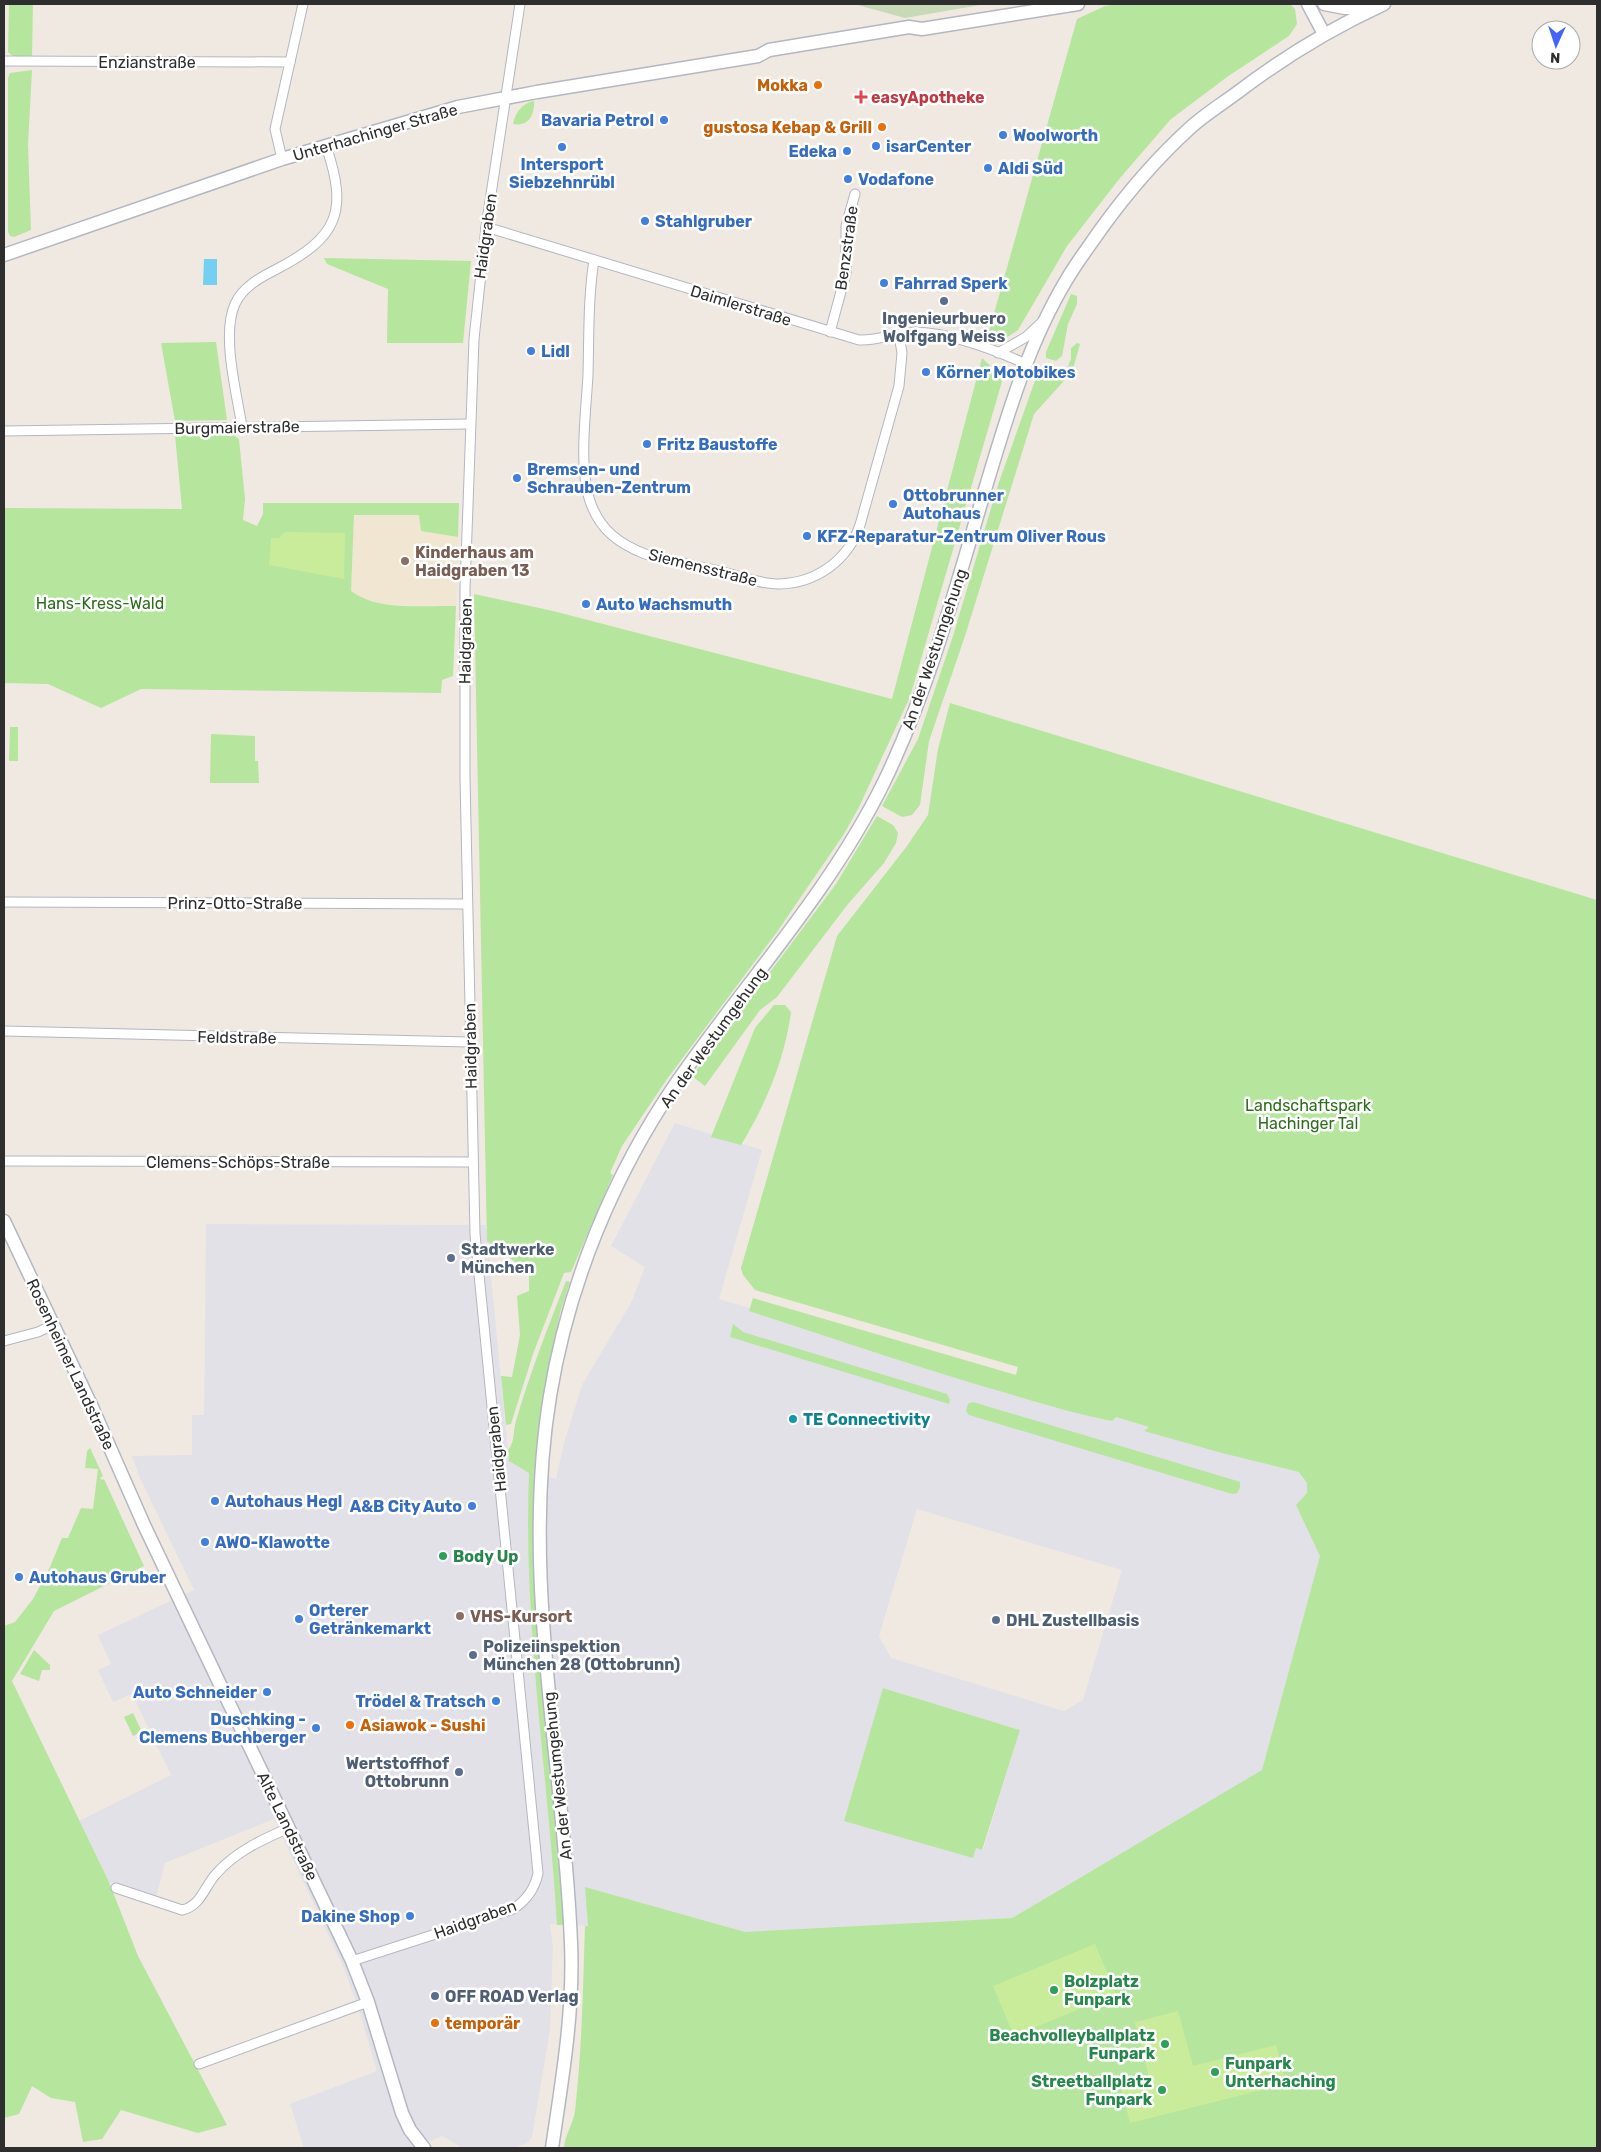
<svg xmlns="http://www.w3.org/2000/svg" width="1601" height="2152" viewBox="0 0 1601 2152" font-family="Rubik,sans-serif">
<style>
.industrial{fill:#e3e1e8;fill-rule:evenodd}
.education{fill:#f0e6d1}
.green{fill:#b6e59e}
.cemetery{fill:#c8d9b8}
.pitch{fill:#c9ec9a}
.water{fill:#75cff0}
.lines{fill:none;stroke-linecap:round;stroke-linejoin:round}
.street-casing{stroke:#b4b7c1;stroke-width:11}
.secondary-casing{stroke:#b4b7c1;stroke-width:15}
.street{stroke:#fff;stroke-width:9}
.secondary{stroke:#fff;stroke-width:12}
.food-dot{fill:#e8710a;stroke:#fff;stroke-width:2}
.health-dot{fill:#e0444e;stroke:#fff;stroke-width:2}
.shop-dot{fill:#3f7fe0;stroke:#fff;stroke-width:2}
.service-dot{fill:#5c6f8a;stroke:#fff;stroke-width:2}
.education-dot{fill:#8d6e63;stroke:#fff;stroke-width:2}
.culture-dot{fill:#0f9aa8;stroke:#fff;stroke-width:2}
.leisure-dot{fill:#2e9e5b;stroke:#fff;stroke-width:2}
.labels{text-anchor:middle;stroke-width:5;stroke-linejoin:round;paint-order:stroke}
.street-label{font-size:16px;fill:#2e2e2e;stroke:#fff}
.food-label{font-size:16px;font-weight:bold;fill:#c56008;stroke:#fff;text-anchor:end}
.health-label{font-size:16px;font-weight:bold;fill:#be3a42;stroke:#fff;text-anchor:start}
.shop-label{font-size:16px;font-weight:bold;fill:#366cbe;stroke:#fff;text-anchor:start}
.service-label{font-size:16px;font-weight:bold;fill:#4e5e75;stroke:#fff;text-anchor:start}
.education-label{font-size:16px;font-weight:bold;fill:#785e54;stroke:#fff;text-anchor:start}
.park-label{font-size:16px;fill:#2c6e1b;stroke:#fff}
.culture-label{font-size:16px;font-weight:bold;fill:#0d838f;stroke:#fff;text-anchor:start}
.leisure-label{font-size:16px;font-weight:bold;fill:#27864d;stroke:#fff;text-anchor:start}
</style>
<rect width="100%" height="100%" fill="#efe9e1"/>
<path class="industrial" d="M675,1123L762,1150L719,1299L1342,1484L1265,1771L1012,1918L613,1941L587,1926L550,1924L553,1947L550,2030L532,2137L527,2143L513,2148H463L442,2136L415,2148H304L290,2104L377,2071L357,2004L343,1966L274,1819L165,1863L156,1898L109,1882L79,1821L171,1775L132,1694L113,1702L98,1670L111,1664L98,1635L194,1590L140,1478L132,1456L192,1455V1415H204L206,1224L486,1225L509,1461L529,1473L556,1479L564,1443L582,1385L632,1301L645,1267L611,1246ZM917,1509L1122,1570L1083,1700L1064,1711L891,1658L879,1636ZM883,1688L1020,1730L983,1850L976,1848Z"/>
<path class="education" d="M354,515H420L422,531L458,537L456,606L386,605L356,595L351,591Z"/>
<g class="green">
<path d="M9,4H33L32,58H15L8,52Z"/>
<path d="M1119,4H1290L1295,9L1297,24L1289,36L1227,77L1171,119L1120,178L1067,246L1018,330L1003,340L986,342L1077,19L1105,6Z"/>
<path d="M32,70L28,145L31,230L14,237L10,236L8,232V78L10,73Z"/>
<path d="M534,101C535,115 528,127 513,124C515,113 522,103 534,101Z"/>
<path d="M324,258L471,261L463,343H387L388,289L327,264Z"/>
<path d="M1071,294L1077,296V304L1068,324L1062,356L1056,361L1046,358V352Z"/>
<path d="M216,342L227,420L175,421L161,343Z"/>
<path d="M1077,343L1080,344L1072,372L1034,414L965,636L929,741L920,805L912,815L902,817L882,806L918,739L953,636L998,485L1037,375H1055L1066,371L1071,359V348Z"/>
<path d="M982,358L1003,378L910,697L859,807L844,834L777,932L667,1079L622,1146L610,1173L613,1175L571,1272L564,1273L533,1354L511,1424L506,1425L501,1376L512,1377L520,1335L517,1296L529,1291V1272L487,1241L474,594L553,611L892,699Z"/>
<path d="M231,433L239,439L245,499L243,520L257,526L263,514V503H459L458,537L421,531L419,515H354L351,591C380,612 423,605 456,606L453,676L442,680L441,693L141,689L101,708L48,684L4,683V508L182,509L175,435Z"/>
<path d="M950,703L1597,900V2148H564C565,2135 573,2124 575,2111C582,2050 583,1988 585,1926H588L585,1887L745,1932L1012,1918L1262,1770L1320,1556L1296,1505L1307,1493V1483L1299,1472L1222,1453L1144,1431L1149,1427L1116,1417L1112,1421C1076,1414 1041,1403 1006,1393C919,1368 835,1339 749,1311L753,1298L1016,1375L1018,1367L755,1290L743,1275L741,1268L837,936L907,846L928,815L938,749Z"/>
<path d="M10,727H18V761H9Z"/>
<path d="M211,734L255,736V761H258L259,783H210Z"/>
<path d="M877,816L893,825L898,833L896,843L884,863L848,904L777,997L760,1010L705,1086L692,1076L836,884Z"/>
<path d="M774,1005H785L791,1012C785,1059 765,1106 741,1145L711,1137L755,1028Z"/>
<path d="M566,1281L570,1282L560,1313L544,1397L537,1597L542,1683L564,1925H557C548,1773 523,1626 529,1473L509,1461L508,1450C515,1443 513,1430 516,1421C530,1373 548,1327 566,1281Z"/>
<path d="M733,1324L743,1332L947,1394L950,1400L949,1404L730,1337Z"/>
<path d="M973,1402L1234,1480L1240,1482V1488L1237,1493L1232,1494L969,1415L966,1411L968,1404Z"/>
<path d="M90,1448L103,1476L100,1478L102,1480L104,1479L144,1566L54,1611L12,1681L109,1882L138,1956L227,2125L198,2133L121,2110L102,2139L83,2142L75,2102L51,2098L32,2086L19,2114L4,2118V1626L15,1622L33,1599L50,1567L62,1538H68L81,1508L93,1509L98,1469L85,1468L87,1451Z"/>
<path d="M34,1650L50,1665V1670H42L39,1681L20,1674Z"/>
<path d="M883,1688L1020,1730L982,1850L976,1848L973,1858L844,1821Z"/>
<path d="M133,1713L142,1732L133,1736L124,1717Z"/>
</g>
<path class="cemetery" d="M854,4H986L905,18Z"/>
<g class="pitch">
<path d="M285,532L345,533L344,579L269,565L271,538H279Z"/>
<path d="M1095,1944L1116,1994L1014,2036L993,1986Z"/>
<path d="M1178,2011L1193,2066L1276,2045L1286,2084L1130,2123L1120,2084L1149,2077L1135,2022Z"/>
</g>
<path class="water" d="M204,259H217V285H203Z"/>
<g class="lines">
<defs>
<g id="street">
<path d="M4,61L290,62"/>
<path d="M282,159L275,129L303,4"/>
<path d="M486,227L859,340C879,341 898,332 917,332C954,334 993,349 1026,364"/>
<path d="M594,260C588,298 589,337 588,375C586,412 578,470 591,504C601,531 620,544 645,554C670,560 695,566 720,571C739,576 760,584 779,584C817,583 848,560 860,525L899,386L902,353L899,335"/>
<path d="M830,332L846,273V226L855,194"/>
<path d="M998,353L1026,337L1043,321"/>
<path d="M242,427C237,394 221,335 235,304C242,288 259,278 275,270C337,238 349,213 326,146"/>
<path d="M4,431L470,424"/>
<path d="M4,902L467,904"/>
<path d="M4,1031L469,1042"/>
<path d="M4,1161L472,1162"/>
<path d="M4,1341L38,1332L53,1325"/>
<path d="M116,1888L182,1910C201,1906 204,1887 216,1874C235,1852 263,1839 289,1828"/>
<path d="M352,1961L513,1909C527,1900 535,1889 538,1873L475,1234L465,778V588L474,339L486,227L520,4"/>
<path d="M199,2064L368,2002"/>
</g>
<g id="secondary">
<path d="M1308,4L1324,34"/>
<path d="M1324,4L1345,8H1369"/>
<path d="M4,255L282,159L458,107L537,92L758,56L769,50L909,27L922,29L1078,4"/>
<path d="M4,1221L92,1407L144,1525L352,1961L368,2002L402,2113L410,2130L424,2148"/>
<path d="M552,2148C562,2080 574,2012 571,1943C564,1761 520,1578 550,1396C568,1285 613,1175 677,1082C746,982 830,892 884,782C930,687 957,583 987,483C1008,413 1029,342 1067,279C1077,262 1090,245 1101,229C1127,193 1157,158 1190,128C1204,115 1222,104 1238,92C1284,57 1332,28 1384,4"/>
</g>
</defs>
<use href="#street" class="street-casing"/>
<use href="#secondary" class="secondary-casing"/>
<use href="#street" class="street"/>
<use href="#secondary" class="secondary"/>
</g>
<g class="food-dot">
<circle cx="818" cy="85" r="5"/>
<circle cx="882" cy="127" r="5"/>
<circle cx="350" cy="1725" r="5"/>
<circle cx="435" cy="2023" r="5"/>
</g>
<path class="health-dot" d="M858.5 89.5h5v5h5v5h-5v5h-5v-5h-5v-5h5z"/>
<g class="shop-dot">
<circle cx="664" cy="120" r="5"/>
<circle cx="1003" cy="135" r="5"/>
<circle cx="876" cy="146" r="5"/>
<circle cx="562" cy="147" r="5"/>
<circle cx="847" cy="151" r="5"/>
<circle cx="988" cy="168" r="5"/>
<circle cx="848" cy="179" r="5"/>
<circle cx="645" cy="221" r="5"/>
<circle cx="884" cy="283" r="5"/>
<circle cx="531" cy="351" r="5"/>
<circle cx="926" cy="372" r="5"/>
<circle cx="647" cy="444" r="5"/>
<circle cx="517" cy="478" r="5"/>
<circle cx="893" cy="504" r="5"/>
<circle cx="807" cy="536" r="5"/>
<circle cx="586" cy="604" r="5"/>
<circle cx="215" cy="1501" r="5"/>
<circle cx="472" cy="1506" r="5"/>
<circle cx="205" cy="1542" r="5"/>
<circle cx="19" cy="1577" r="5"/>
<circle cx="299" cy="1619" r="5"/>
<circle cx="267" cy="1692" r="5"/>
<circle cx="496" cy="1701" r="5"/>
<circle cx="316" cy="1728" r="5"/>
<circle cx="410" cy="1916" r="5"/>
</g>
<g class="service-dot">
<circle cx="944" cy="301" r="5"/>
<circle cx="451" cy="1258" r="5"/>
<circle cx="996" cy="1620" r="5"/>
<circle cx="473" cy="1655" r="5"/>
<circle cx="459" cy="1772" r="5"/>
<circle cx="435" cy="1996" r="5"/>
</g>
<g class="education-dot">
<circle cx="405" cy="561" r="5"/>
<circle cx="460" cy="1616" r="5"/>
</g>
<circle class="culture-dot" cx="793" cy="1419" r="5"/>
<g class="leisure-dot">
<circle cx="443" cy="1556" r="5"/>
<circle cx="1054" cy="1990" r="5"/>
<circle cx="1165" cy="2044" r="5"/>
<circle cx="1215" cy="2072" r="5"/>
<circle cx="1162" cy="2090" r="5"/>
</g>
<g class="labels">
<g class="street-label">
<text x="147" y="68">Enzianstraße</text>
<text transform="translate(375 132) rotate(-16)" y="6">Unterhachinger Straße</text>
<text transform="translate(485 236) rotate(-82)" y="6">Haidgraben</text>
<text transform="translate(846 248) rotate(-82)" y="6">Benzstraße</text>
<text transform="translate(741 305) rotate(17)" y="6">Daimlerstraße</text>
<text transform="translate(237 427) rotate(-1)" y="6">Burgmaierstraße</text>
<text transform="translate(703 567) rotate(14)" y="6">Siemensstraße</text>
<text transform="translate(465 641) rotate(-89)" y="6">Haidgraben</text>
<text transform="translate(934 649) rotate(-71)" y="6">An der Westumgehung</text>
<text x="235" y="909">Prinz-Otto-Straße</text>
<text transform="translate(237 1037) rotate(1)" y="6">Feldstraße</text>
<text transform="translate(713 1037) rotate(-54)" y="6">An der Westumgehung</text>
<text transform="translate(470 1046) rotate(-91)" y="6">Haidgraben</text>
<text x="238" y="1168">Clemens-Schöps-Straße</text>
<text transform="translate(71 1364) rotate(65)" y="6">Rosenheimer Landstraße</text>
<text transform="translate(496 1449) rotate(-96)" y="6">Haidgraben</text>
<text transform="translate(557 1776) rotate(-96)" y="6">An der Westumgehung</text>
<text transform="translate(288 1826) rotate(64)" y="6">Alte Landstraße</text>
<text transform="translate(475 1919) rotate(-20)" y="6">Haidgraben</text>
</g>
<g class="food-label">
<text x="808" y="91">Mokka</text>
<text x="872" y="133">gustosa Kebap &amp; Grill</text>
<text x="360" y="1731" text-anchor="start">Asiawok - Sushi</text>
<text x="445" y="2029" text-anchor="start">temporär</text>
</g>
<g class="health-label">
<text x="871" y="103">easyApotheke</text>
</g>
<g class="shop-label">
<text x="654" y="126" text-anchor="end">Bavaria Petrol</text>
<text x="1013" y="141">Woolworth</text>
<text x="886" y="152">isarCenter</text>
<text x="837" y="157" text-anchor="end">Edeka</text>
<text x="562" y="170" text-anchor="middle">Intersport<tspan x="562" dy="18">Siebzehnrübl</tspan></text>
<text x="998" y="174">Aldi Süd</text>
<text x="858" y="185">Vodafone</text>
<text x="655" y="227">Stahlgruber</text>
<text x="894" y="289">Fahrrad Sperk</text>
<text x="541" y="357">Lidl</text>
<text x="936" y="378">Körner Motobikes</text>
<text x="657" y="450">Fritz Baustoffe</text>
<text x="527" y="475">Bremsen- und<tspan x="527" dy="18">Schrauben-Zentrum</tspan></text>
<text x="903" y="501">Ottobrunner<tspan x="903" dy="18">Autohaus</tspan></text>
<text x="817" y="542">KFZ-Reparatur-Zentrum Oliver Rous</text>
<text x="596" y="610">Auto Wachsmuth</text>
<text x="225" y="1507">Autohaus Hegl</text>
<text x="462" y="1512" text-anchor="end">A&amp;B City Auto</text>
<text x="215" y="1548">AWO-Klawotte</text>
<text x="29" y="1583">Autohaus Gruber</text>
<text x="309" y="1616">Orterer<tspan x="309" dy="18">Getränkemarkt</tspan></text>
<text x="257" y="1698" text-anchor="end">Auto Schneider</text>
<text x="486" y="1707" text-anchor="end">Trödel &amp; Tratsch</text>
<text x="306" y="1725" text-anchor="end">Duschking -<tspan x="306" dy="18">Clemens Buchberger</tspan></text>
<text x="400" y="1922" text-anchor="end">Dakine Shop</text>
</g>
<g class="service-label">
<text x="944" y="324" text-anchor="middle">Ingenieurbuero<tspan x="944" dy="18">Wolfgang Weiss</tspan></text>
<text x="461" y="1255">Stadtwerke<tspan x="461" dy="18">München</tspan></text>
<text x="1006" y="1626">DHL Zustellbasis</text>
<text x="483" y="1652">Polizeiinspektion<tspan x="483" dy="18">München 28 (Ottobrunn)</tspan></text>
<text x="449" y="1769" text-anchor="end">Wertstoffhof<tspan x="449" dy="18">Ottobrunn</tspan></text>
<text x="445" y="2002">OFF ROAD Verlag</text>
</g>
<g class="education-label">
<text x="415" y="558">Kinderhaus am<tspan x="415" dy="18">Haidgraben 13</tspan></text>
<text x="470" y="1622">VHS-Kursort</text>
</g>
<g class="park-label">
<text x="100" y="609">Hans-Kress-Wald</text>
<text x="1308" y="1111">Landschaftspark<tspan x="1308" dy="18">Hachinger Tal</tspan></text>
</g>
<g class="culture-label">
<text x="803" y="1425">TE Connectivity</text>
</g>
<g class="leisure-label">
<text x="453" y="1562">Body Up</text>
<text x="1064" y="1987">Bolzplatz<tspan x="1064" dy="18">Funpark</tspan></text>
<text x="1155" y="2041" text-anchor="end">Beachvolleyballplatz<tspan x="1155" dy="18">Funpark</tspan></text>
<text x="1225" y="2069">Funpark<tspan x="1225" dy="18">Unterhaching</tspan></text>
<text x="1152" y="2087" text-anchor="end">Streetballplatz<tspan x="1152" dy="18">Funpark</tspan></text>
</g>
</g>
<rect width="1601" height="2152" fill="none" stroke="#2e2e2e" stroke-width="10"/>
<g transform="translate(1556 45) rotate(183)"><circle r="24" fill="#ffffff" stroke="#ababab"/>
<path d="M0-4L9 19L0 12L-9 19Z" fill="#4264fb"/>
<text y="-8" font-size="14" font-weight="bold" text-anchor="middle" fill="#2e2e2e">N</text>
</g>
</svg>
